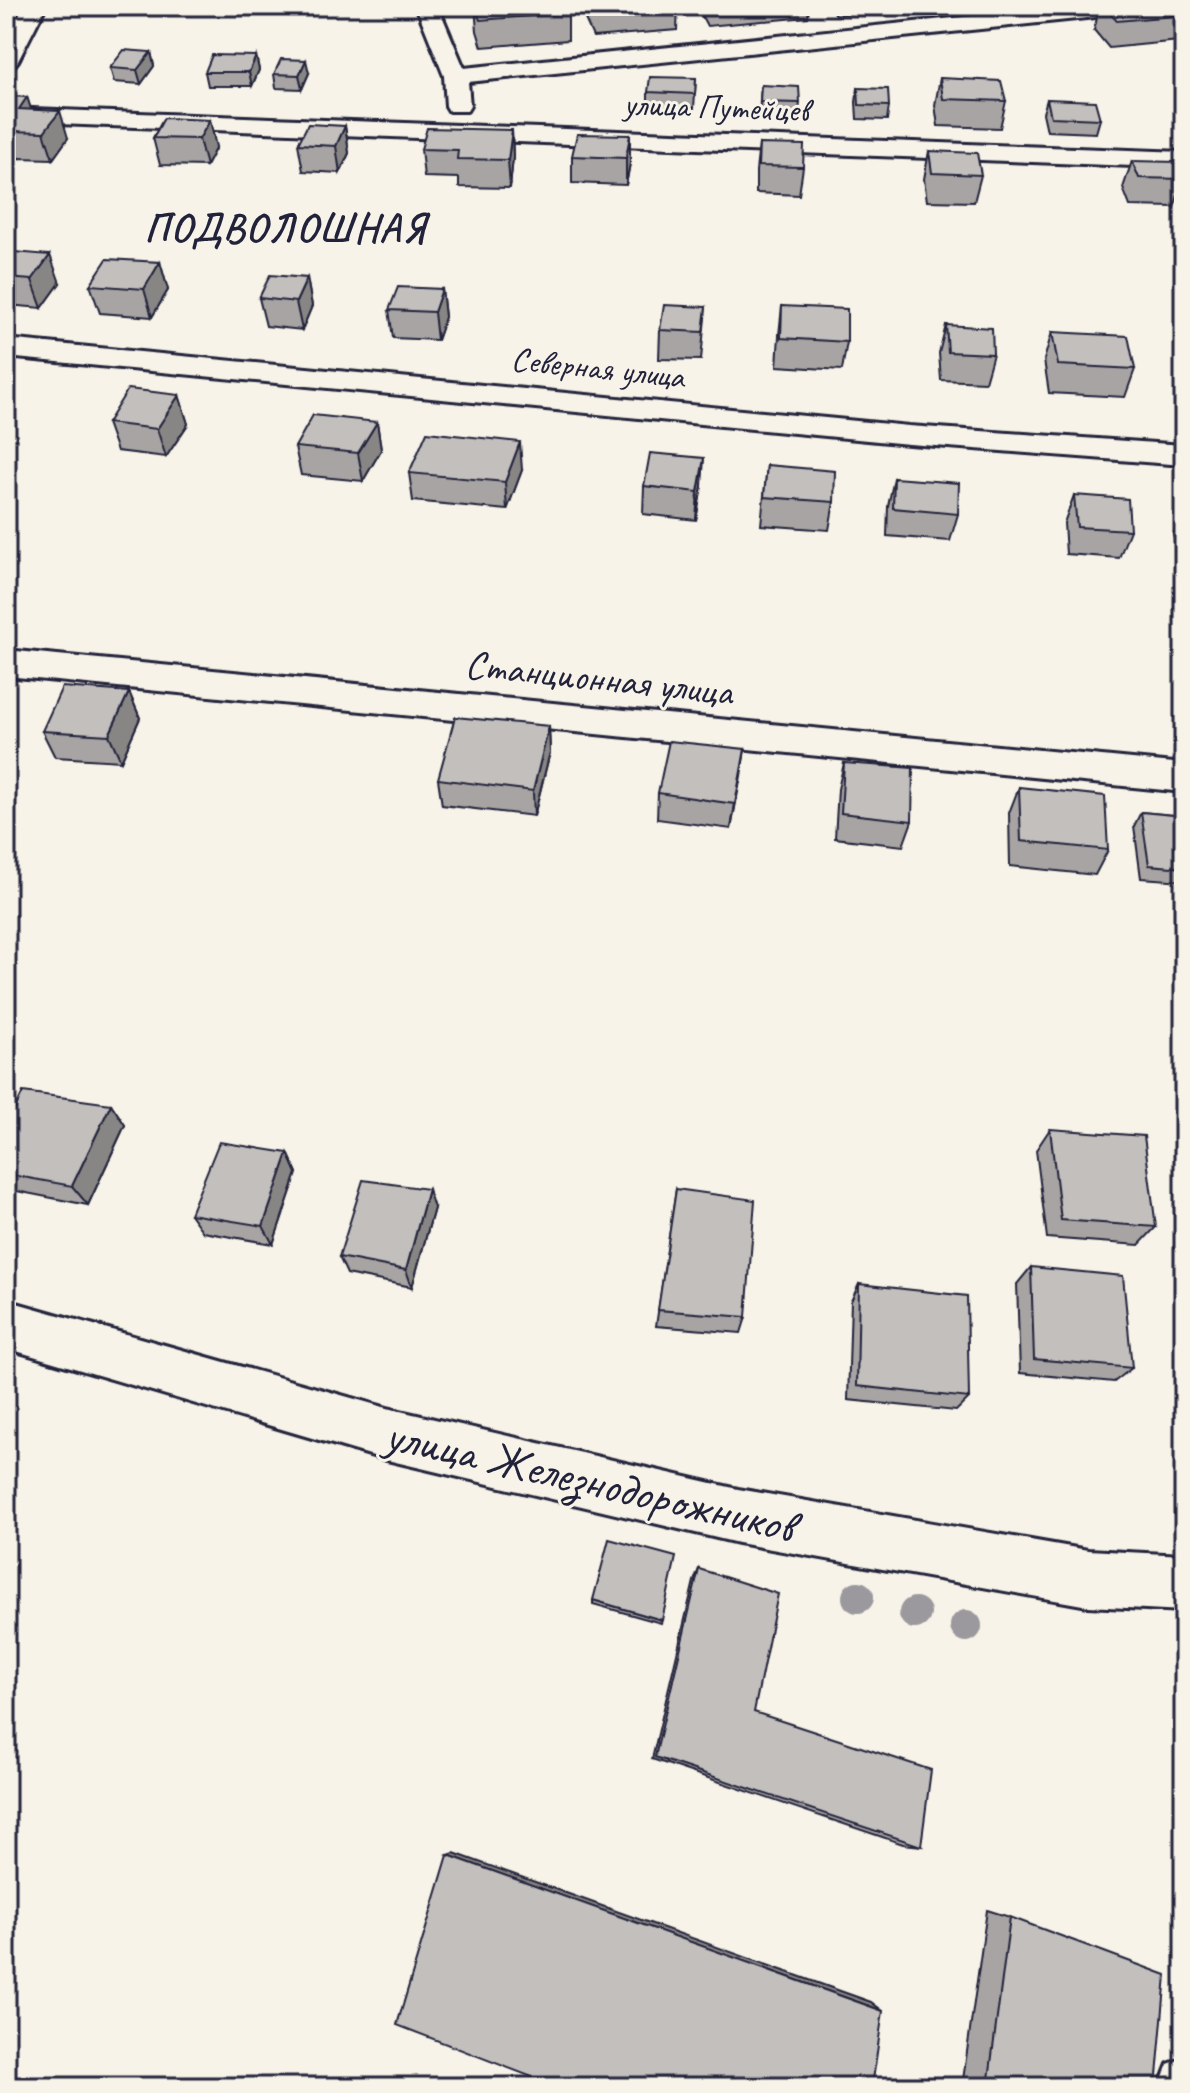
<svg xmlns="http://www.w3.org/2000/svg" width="1190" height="2093" viewBox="0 0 1190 2093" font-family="Caveat,sans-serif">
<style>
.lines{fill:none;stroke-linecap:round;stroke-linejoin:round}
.lane-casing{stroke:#22223b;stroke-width:6}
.street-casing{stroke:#22223b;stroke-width:6}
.lane{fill:#f7f3e8;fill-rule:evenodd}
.street{fill:#f7f3e8;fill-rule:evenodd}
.tree{fill:#9b999d}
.wall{fill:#a7a4a3;stroke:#22223b;stroke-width:2}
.shaded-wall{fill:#888684;stroke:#22223b;stroke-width:2}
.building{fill:#c2bfbd;stroke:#22223b;stroke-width:2}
.labels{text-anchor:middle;stroke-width:6;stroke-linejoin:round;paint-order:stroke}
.far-street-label{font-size:34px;fill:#22223b;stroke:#f7f3e8}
.far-district-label{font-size:40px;font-weight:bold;letter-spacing:2px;fill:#22223b;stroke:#f7f3e8}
.street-label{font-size:40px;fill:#22223b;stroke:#f7f3e8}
.near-street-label{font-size:48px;fill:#22223b;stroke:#f7f3e8}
</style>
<rect width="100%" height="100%" fill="#f7f3e8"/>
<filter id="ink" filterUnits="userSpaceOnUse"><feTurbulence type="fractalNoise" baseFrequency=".0125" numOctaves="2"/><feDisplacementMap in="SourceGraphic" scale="16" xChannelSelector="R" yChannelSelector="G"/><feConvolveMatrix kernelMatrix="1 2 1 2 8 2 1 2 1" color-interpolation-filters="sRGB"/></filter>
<g filter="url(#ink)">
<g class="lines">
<defs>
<path id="lane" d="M1184,2058V2087H1159L1168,2064Z"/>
<g id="street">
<path d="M24,6H46L18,61L14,66L6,68V39Z"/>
<path d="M416,6H438L464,68L1070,6L1136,7L1125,14L468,82L470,106L467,111H449L446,106L444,76Z"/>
<path d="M6,108L1184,152V168L6,122Z"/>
<path d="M6,339L909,426L1184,445V465L909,444L6,357Z"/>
<path d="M6,650L1184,764V792L6,676Z"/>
<path d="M6,1300L387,1408L738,1489L1088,1550L1184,1555V1611L1088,1606L738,1543L387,1460L6,1348Z"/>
</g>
</defs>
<use href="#lane" class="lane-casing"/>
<use href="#street" class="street-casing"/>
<use href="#lane" class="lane"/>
<use href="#street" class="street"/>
</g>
<g class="tree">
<circle cx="858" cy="1597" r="16"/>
<circle cx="915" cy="1613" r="16"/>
<circle cx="966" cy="1626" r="16"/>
</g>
<g class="wall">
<path d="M475,6L568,13V40L482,47L477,31Z"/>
<path d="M585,6H678L677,30L593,37L585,19Z"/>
<path d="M698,6H809L808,17L707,26L698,9Z"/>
<path d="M830,6H916V8L836,15Z"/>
<path d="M1100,6H1179L1184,11V26L1179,41L1109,48L1094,30Z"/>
<path d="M151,52L154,66L141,84L114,82L110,68Z"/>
<path d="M256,56L259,70L252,86H208L205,72Z"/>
<path d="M309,73L302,89L276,88L274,74Z"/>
<path d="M696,78L694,108L648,107V92Z"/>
<path d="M940,78L1006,101L1000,128L938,126L935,105Z"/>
<path d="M761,85L800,103L798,117L759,116Z"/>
<path d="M858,88L889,106L887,120L857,119L856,102Z"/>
<path d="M6,96L27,97L31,110L68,138L53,159L18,158L6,178Z"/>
<path d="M1047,99L1100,119L1096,133L1047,131L1043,113Z"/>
<path d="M164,118L216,147L206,166L160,165L153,138Z"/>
<path d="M345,126L349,153L340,173L303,171L298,144Z"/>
<path d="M512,130L513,157L510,188L459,187V178L424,177L421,149Z"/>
<path d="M630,135V163L626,185L572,183V156Z"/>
<path d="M759,144L803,167L799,195L756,193V171Z"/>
<path d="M929,151L981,175L974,202L927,201L924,179Z"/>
<path d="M1132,161L1184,179L1174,207L1130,206L1123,188Z"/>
<path d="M160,262L168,290L152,317L100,313L90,285Z"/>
<path d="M6,263L60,283L42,308L7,305L6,302Z"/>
<path d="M307,278L312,306L302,330L266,326L259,298Z"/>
<path d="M442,289L445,317L437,340L393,338L389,310Z"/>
<path d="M782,306L847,342L842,370L777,366L779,335Z"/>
<path d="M706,307L701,360L659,359L660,330Z"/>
<path d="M946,325L993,354L985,382L941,380L939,353Z"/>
<path d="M1052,332L1135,369L1125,397L1049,393L1044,360Z"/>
<path d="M179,395L188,424L166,457L117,451L107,423Z"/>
<path d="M377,422L381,450L363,481L301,475L295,447Z"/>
<path d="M767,465L834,502L829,530L761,525Z"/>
<path d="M522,470L507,510L413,501L409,473Z"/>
<path d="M894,478L958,514L950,541L887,536L888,506Z"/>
<path d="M644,486H702L696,520L643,514Z"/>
<path d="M1074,495L1130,530L1119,558L1066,554L1064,523Z"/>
<path d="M1184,510V573L1173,535Z"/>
<path d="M129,692L140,718L121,761L55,757L42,731Z"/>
<path d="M549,726L550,752L534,816L442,805L438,779Z"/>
<path d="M745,749L731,829L657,819L658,793Z"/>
<path d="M844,763L912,821L903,846L835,838L838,789Z"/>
<path d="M1019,787L1108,850L1095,875L1010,866L1009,813Z"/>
<path d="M1141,812L1184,816V881L1141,878L1134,826Z"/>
<path d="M111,1104L125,1125L88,1205L6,1189V1127Z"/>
<path d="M1050,1129L1156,1227L1139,1245L1047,1238L1036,1150Z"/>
<path d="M288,1153L297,1173L273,1244L203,1232L190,1214Z"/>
<path d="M676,1189L746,1317L741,1333L656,1326Z"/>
<path d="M434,1208L412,1287L347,1274L339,1257Z"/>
<path d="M1031,1267L1132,1368L1114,1382L1020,1373L1017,1284Z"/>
<path d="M859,1284L969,1398L956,1411L848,1400L851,1301Z"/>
<path d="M699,1569L754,1712L921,1846L903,1844L652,1759L694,1581Z"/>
<path d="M593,1600L662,1620L661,1623L593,1604Z"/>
<path d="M987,1910L1010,1917L1156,2087H962Z"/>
</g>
<g class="shaded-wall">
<path d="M151,52L154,66L141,84L137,70Z"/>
<path d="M256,56L259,70L252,86L249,72Z"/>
<path d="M306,60L309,73L302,89L299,75Z"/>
<path d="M27,97L36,124L19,109Z"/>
<path d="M60,111L68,138L53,159L44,132Z"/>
<path d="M210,120L216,147L206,166L199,139Z"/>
<path d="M345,126L349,153L340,173L336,146Z"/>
<path d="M512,130L513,157L510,188L508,160Z"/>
<path d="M9,131L18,158L6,178V135Z"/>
<path d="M630,135V163L626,185V158Z"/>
<path d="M50,255L60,283L42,308L32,280Z"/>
<path d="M160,262L168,290L152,317L144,289Z"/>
<path d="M307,278L312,306L302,330L296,302Z"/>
<path d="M442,289L445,317L437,340L434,312Z"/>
<path d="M179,395L188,424L166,457L157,429Z"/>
<path d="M377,422L381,450L363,481L358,453Z"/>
<path d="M520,442L522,470L507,510L505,482Z"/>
<path d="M704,458L702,486L696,520L698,492Z"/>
<path d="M129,692L140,718L121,761L109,735Z"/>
<path d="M549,726L550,752L534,816L533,791Z"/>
<path d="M745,749L741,776L731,829L735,804Z"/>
<path d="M111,1104L125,1125L88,1205L72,1186Z"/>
<path d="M288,1153L297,1173L273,1244L263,1226Z"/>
<path d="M428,1189L434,1208L412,1287L406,1270Z"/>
<path d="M454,1853L871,2002L883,2011L448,1855Z"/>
</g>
<g class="building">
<path d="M475,6H565L568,13L480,20Z"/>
<path d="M591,6H653L593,11Z"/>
<path d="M1103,6H1179L1184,11V15L1117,21Z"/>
<path d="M124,50L151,52L137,70L110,68Z"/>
<path d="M212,55L256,56L249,72H205Z"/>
<path d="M281,59L306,60L299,75L274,74Z"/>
<path d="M650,77L696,78L695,94L648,92Z"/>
<path d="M940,78L1001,81L1006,101L943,99Z"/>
<path d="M761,85L799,87L800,103L760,102Z"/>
<path d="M858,88L888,89L889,106L859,105Z"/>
<path d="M6,96L27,97L19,109L60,111L44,132L9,131L6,135Z"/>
<path d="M1047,99L1095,101L1100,119L1051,117Z"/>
<path d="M164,118L210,120L199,139L153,138Z"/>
<path d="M308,124L345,126L336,146L298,144Z"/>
<path d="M427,128L512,130L508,160L457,159L458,150L421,149Z"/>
<path d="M577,134L630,135L626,158L572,156Z"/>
<path d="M759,144L804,145L803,167L758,166Z"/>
<path d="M929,151L977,153L981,175L932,173Z"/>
<path d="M1132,161L1178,162L1184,179L1139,178Z"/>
<path d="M14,252L50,255L32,280L6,278V263Z"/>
<path d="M107,259L160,262L144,289L90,285Z"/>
<path d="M270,275L307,278L296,302L259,298Z"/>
<path d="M398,287L442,289L434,312L389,310Z"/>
<path d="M664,305L706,307L703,332L660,330Z"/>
<path d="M782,306L847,309V342L781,338Z"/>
<path d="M946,325L992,328L993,354L948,352Z"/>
<path d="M1052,332L1128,336L1135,369L1058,365Z"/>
<path d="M128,389L179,395L157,429L107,423Z"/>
<path d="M313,415L377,422L358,453L295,447Z"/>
<path d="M427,432L520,442L505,482L409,473Z"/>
<path d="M650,453L704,458L698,492L644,486Z"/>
<path d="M767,465L835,471L834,502L764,497Z"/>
<path d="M894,478L959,483L958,514L893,508Z"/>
<path d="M1074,495L1128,499L1130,530L1077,527Z"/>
<path d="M62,687L129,692L109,735L42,731Z"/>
<path d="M455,717L549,726L533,791L438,779Z"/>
<path d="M669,741L745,749L735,804L658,793Z"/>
<path d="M844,763L913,768L912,821L841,813Z"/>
<path d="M1019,787L1105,796L1108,850L1021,841Z"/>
<path d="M1141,812L1184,816V868L1149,865Z"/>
<path d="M23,1092L111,1104L72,1186L6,1174V1127Z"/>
<path d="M1050,1129L1144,1136L1156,1227L1061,1220Z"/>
<path d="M219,1142L288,1153L263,1226L190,1214Z"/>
<path d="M363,1180L428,1189L406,1270L339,1257Z"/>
<path d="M676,1189L755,1200L746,1317L658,1310Z"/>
<path d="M1031,1267L1123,1276L1132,1368L1034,1359Z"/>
<path d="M859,1284L967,1296L969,1398L857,1386Z"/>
<path d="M609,1539L676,1557L662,1620L593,1600Z"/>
<path d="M699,1569L778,1594L754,1712L931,1770L921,1846L655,1757Z"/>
<path d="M448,1855L883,2011L872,2087H558L397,2025Z"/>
<path d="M1010,1917L1166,1975L1156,2087H988Z"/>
</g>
</g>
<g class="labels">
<g class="far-street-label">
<text transform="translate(716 106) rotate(2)" y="12">улица Путейцев</text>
<text transform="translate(598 367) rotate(6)" y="12">Северная улица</text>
</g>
<g class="far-district-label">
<text x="286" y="241">ПОДВОЛОШНАЯ</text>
</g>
<g class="street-label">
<text transform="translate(599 677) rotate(6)" y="14">Станционная улица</text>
</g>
<g class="near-street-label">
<text transform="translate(590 1479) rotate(13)" y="17">улица Железнодорожников</text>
</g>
</g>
<rect width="1190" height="2093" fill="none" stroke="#f7f3e8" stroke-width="32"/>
<rect x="16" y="16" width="1158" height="2061" fill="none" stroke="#22223b" stroke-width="3" filter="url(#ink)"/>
</svg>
